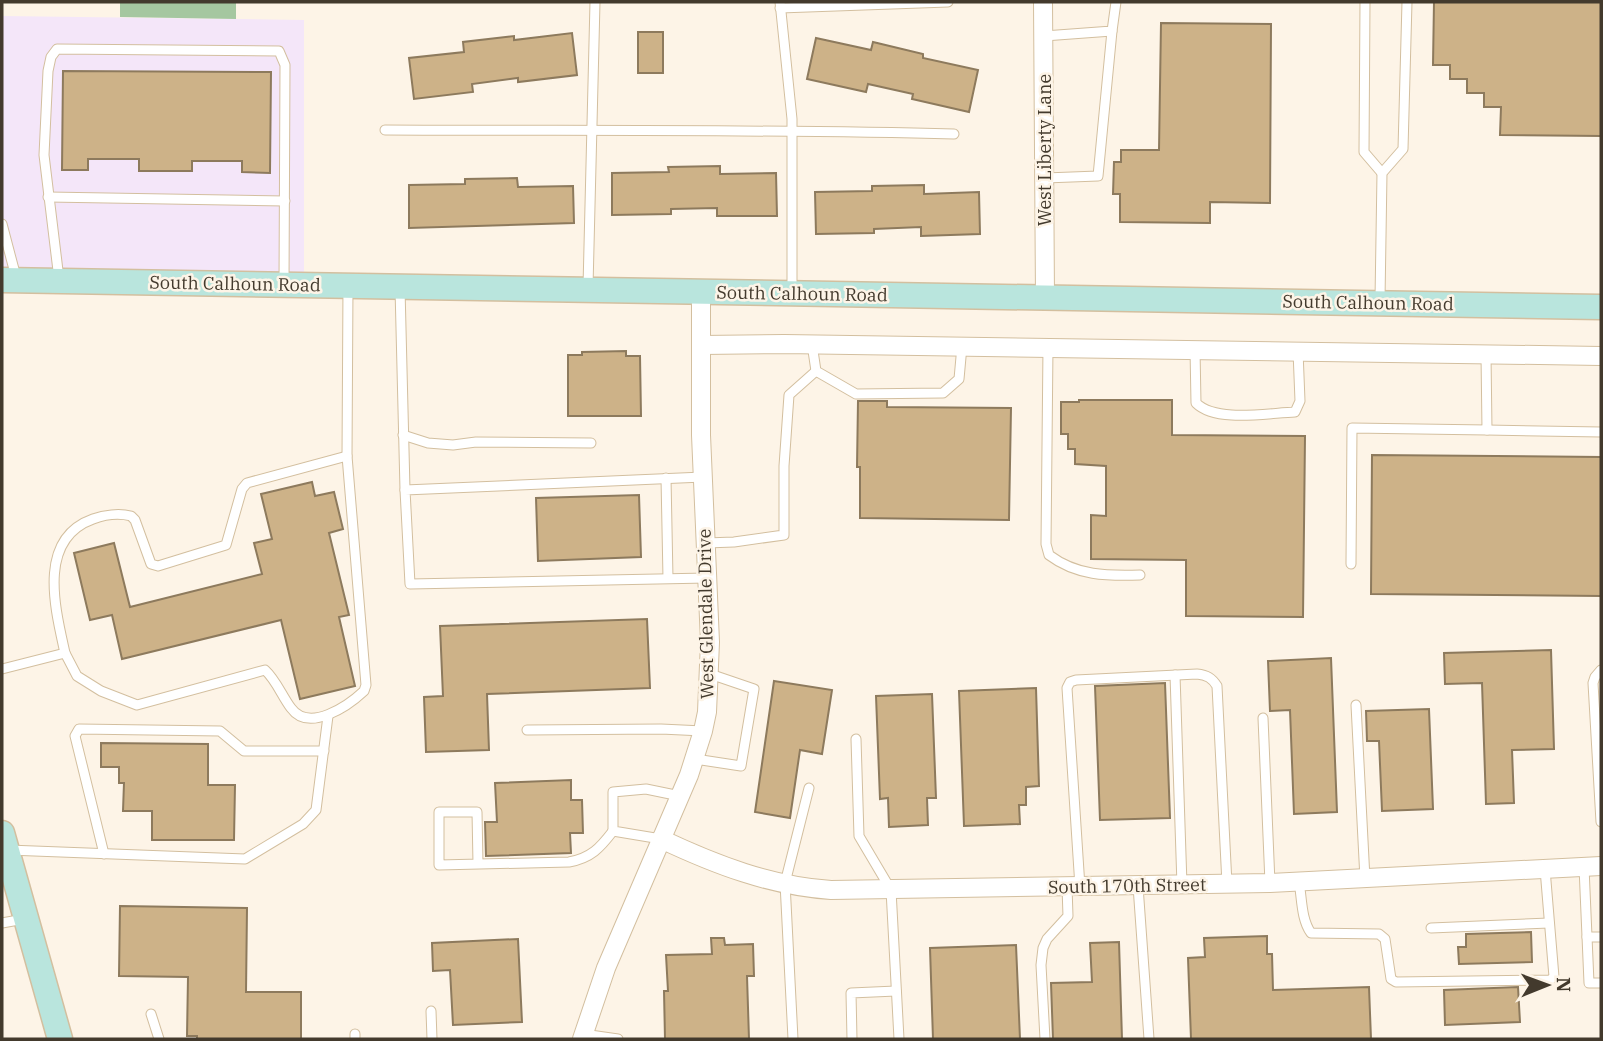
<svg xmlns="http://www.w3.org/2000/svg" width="1603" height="1041" viewBox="0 0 1603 1041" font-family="'IBM Plex Serif',serif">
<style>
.commercial{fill:#f4e6f9}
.forest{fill:#a5c7a0}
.building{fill:#cdb288;stroke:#8d7a5d;stroke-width:2}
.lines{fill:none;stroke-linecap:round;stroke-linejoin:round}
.lane-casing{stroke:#d3bf9f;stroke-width:11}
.street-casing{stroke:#d3bf9f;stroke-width:20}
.secondary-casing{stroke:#d3bf9f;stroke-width:27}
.lane{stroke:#fff;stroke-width:9}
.street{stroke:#fff;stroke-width:18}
.secondary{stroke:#b9e5dd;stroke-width:24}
.labels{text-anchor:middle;stroke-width:5;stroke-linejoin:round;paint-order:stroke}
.street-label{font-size:18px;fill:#433a2d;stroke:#fdf4e7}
</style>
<rect width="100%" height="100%" fill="#fdf4e7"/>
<path class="commercial" d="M2,16L304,20V285L2,280Z"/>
<path class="forest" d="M120,2H236V19L120,17Z"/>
<g class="building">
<path d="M1434,2H1601V136L1500,135L1501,107H1484V93H1467V79H1450V65H1433Z"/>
<path d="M1161,23L1271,24L1270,203L1210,202V223L1120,222V194H1113L1114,162H1121V150H1159Z"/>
<rect x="638" y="32" width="25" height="41"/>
<path d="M572,33L577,75L518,82V78L472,84L473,92L414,99L409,58L464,52L463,42L514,36V40Z"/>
<path d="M816,38L871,50L873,42L923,54V58L978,70L969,112L912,99L913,94L868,84L866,92L807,79Z"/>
<path d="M63,71L271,72L270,173L242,172V161H192V171H139V159H88V170H62Z"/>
<path d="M720,166V174L776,173L777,216H717V208L671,209V214L612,215V173L669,172L668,167Z"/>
<path d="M517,178L518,187L573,186L574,223L409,228V185L465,184V179Z"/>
<path d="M924,185V194L979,192L980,234L921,236V227L874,229V233L816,234L815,192L872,191V186Z"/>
<path d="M626,351V356H640L641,416H568V355H582V352Z"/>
<path d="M1079,400H1172V435L1305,436L1303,617L1186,616V560L1091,559V515L1106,516V466L1075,464V449H1068V434H1061V402H1079Z"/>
<path d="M858,401H887V407L1011,408L1009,520L860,518V467H857Z"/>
<path d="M1372,455L1601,457V596L1371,594Z"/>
<path d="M312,482L315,496L334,492L343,529L329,533L349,615L339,617L355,686L300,699L281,620L122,659L112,615L90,620L74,553L114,543L130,607L262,574L254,543L272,539L261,494Z"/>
<path d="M639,495L641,557L538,561L536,498Z"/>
<path d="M647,619L650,688L487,694L489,750L426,752L424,697L443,696L440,626Z"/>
<path d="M1551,650L1554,749L1512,750L1514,803L1486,804L1482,683L1445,684L1444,653Z"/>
<path d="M1331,658L1337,812L1294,814L1290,710L1270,711L1268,661Z"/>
<path d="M774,681L832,690L822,754L800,750L790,818L755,812Z"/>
<path d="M1165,683L1170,818L1100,820L1095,686Z"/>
<path d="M1036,688L1039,786L1026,787V805H1019L1020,824L964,826L959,691Z"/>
<path d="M932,694L936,798H927L928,825L889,827L888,798L880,799L876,696Z"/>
<path d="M1429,709L1433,809L1382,811L1379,741H1367L1366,711Z"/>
<path d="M101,743L208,744V785H235L234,840H152V811H123L124,783H119V767H101Z"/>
<path d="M571,780V800H582L583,833H570L571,853L486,856L485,822H497L495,783Z"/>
<path d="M120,906L247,908L246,992H301V1039H197V1036H187L188,977L119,976Z"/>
<path d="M1531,932L1532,962L1459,964L1458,947H1466V934Z"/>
<path d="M1267,936V954H1272L1273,990L1369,987L1371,1039H1191L1188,958L1205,957L1204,938Z"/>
<path d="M711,938H724L725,945L753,944L754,976H747L749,1039H665L664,991H668L666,955L712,954Z"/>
<path d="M518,939L522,1022L453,1025L450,970L433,971L432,943Z"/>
<path d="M1119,942L1122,1039H1053L1051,983L1092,982L1090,943Z"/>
<path d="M1016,945L1020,1039H933L930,948Z"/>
<path d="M1518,987L1520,1022L1445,1025L1444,990Z"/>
</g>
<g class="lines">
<defs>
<g id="lane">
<path d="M780,2L792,119V292"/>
<path d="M1365,2L1364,152L1382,173"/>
<path d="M780,8L948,2"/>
<path d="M1044,36L1112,31L1116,2"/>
<path d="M385,130C575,131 764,129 954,134"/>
<path d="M1045,178L1098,176L1112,31"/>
<path d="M48,197L285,201"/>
<path d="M2,224L16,277"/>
<path d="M59,279L44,155L48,71L51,57L57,49L279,51L285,65L284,284"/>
<path d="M588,287L595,2"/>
<path d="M400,288L405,490"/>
<path d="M1380,300L1382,173L1403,149L1407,2"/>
<path d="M812,344L816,371L856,394L943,393L959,379L962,346"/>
<path d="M1048,347L1046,544L1049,555C1077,576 1107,576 1140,575"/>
<path d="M1195,349L1196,403C1216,423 1268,413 1295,412L1300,401L1298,351"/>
<path d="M1487,430L1601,432"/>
<path d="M403,435L428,443L453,445L476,442L591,443"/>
<path d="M703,477L405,490L410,584L707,578"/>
<path d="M666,478L668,578"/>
<path d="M706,543L734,542L784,535V466L789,395L816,371"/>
<path d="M1351,564L1352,428L1487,430L1486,355"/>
<path d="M65,653C55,608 37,539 93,519C104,515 119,513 131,516L135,520L151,564L158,566L226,545L242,489L247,483L347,456"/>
<path d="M2,669L65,653L77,676L101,691L137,705L265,670C276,680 282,696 291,708C309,733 348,706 364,691L366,685L347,456L348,286"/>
<path d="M1601,670L1595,677L1593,683L1601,822"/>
<path d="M1175,675L1182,885"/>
<path d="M1356,705L1365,879"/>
<path d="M1263,718L1270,883"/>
<path d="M527,730L661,729L703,731"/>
<path d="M856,739L859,836L891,890L899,1039"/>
<path d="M695,759L741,766L754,689L710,674"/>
<path d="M661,839L613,831V792L646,789L680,796"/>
<path d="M8,850L245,859L303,824L316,810L328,716"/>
<path d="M104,854L75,736L79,729L220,731L244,751H324"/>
<path d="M478,864L477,812H439V865L569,862C591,858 600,848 613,831"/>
<path d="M1584,867L1589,983H1601"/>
<path d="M1299,882C1302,898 1301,919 1311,933L1379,934L1385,939L1391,979L1396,982L1550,980L1554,977L1545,869"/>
<path d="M1138,886L1149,1039"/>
<path d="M1080,887L1067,688L1070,682L1076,680L1197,674C1207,675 1212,678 1217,686L1227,884"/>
<path d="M2,923L24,919"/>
<path d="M1431,928L1549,923"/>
<path d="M1587,937H1601"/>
<path d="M431,1011L432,1039"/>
<path d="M151,1014L159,1039"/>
<path d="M583,1034L618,1039"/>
<path d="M355,1039V1034"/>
<path d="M793,1039L785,883L809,788"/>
<path d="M852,1039L851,993L896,991"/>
<path d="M1045,1039L1041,965L1043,948L1047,939L1068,916L1067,887"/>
</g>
<g id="street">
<path d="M1043,2L1045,298"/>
<path d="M702,345L784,344L1601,356"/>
<path d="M661,839C716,865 771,886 831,890L1270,883L1601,866"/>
<path d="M582,1039L606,968L689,775L703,731L707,712L710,642L701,435V292"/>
</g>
<g id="secondary">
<path d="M2,280L1601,307"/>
<path d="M2,833L60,1039"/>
</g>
</defs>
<use href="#lane" class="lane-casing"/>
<use href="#street" class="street-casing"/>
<use href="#secondary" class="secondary-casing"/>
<use href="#lane" class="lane"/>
<use href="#street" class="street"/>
<use href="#secondary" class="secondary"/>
</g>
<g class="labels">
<g class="street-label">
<text transform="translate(1045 150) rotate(-90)" y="6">West Liberty Lane</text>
<text transform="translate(235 284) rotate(1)" y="6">South Calhoun Road</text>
<text transform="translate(802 294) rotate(1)" y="6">South Calhoun Road</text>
<text transform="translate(1368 303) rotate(1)" y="6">South Calhoun Road</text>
<text transform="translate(706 614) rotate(-91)" y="6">West Glendale Drive</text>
<text transform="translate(1127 886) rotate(-1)" y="6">South 170th Street</text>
</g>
</g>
<rect width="1603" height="1041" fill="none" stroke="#433a2d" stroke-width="7"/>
<g transform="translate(1547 985) rotate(89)" stroke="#fdf4e7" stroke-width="5" paint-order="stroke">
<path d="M0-5L12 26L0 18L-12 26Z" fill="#433a2d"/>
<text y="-10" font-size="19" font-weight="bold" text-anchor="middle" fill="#433a2d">N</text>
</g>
</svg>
